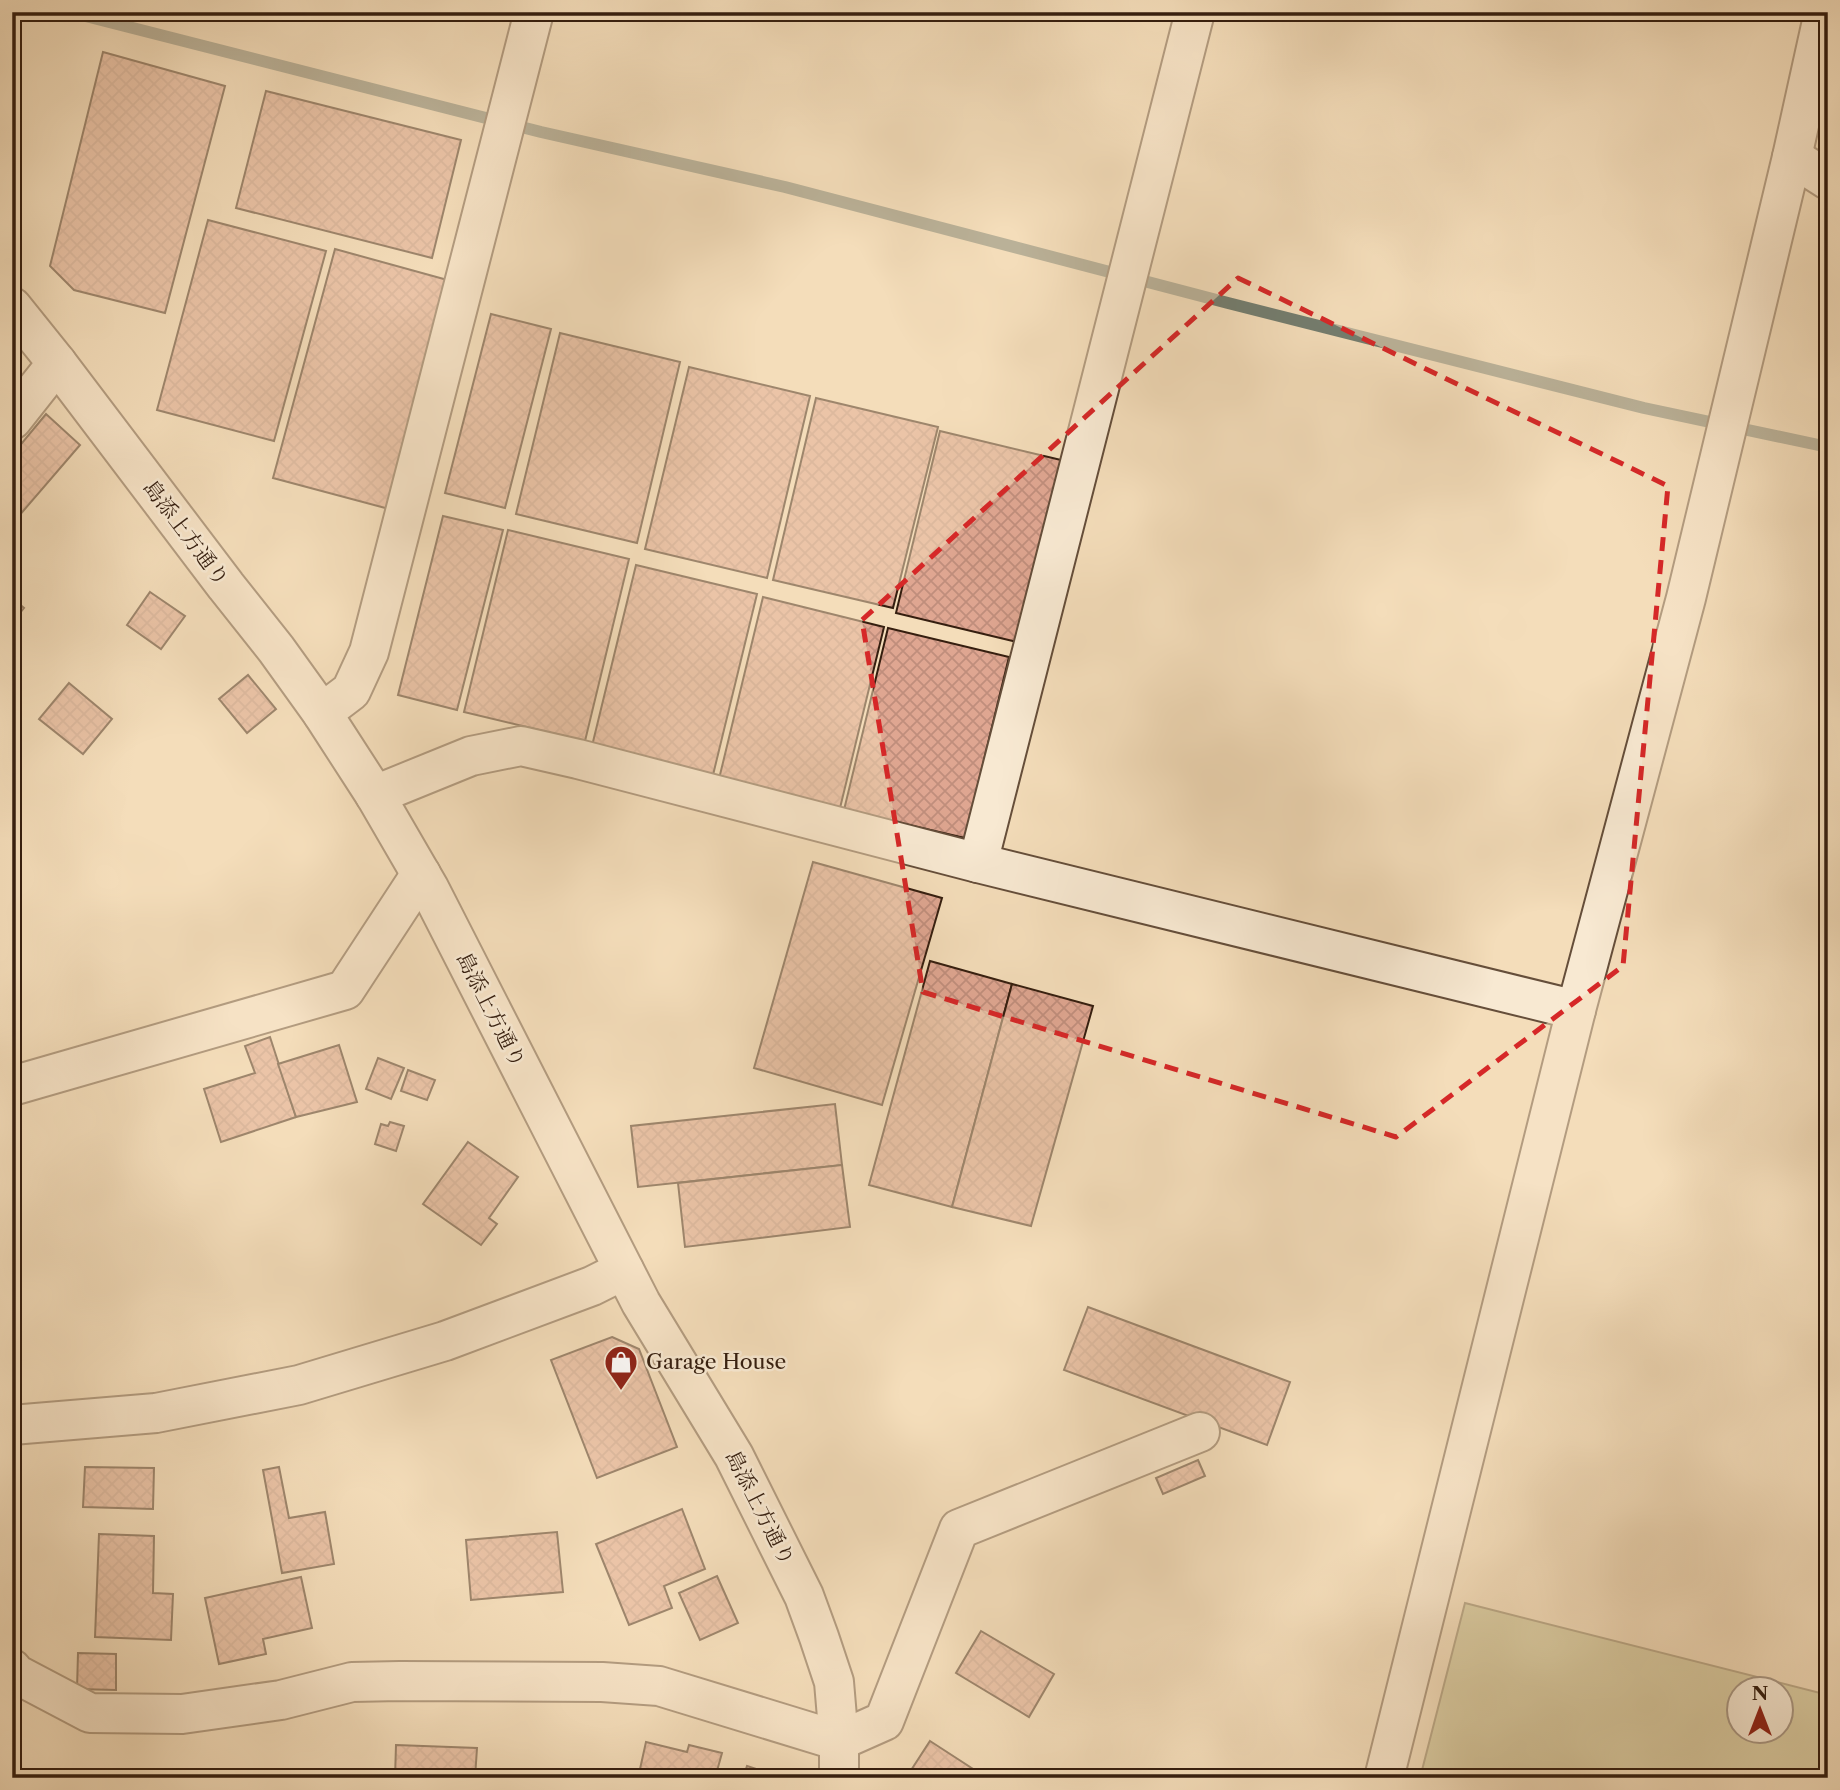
<svg xmlns="http://www.w3.org/2000/svg" width="1840" height="1790" viewBox="0 0 1840 1790" font-family="'Libre Caslon Text','Noto Serif JP',serif">
<style>
.pitch{fill:#c0bf8c;stroke:#7a6e4e;stroke-width:2;fill-rule:evenodd}
.lines{fill:none;stroke-linecap:round;stroke-linejoin:round}
.stream{stroke:#737d6f;stroke-width:12}
.building{fill:url(#building-cross-hatch);stroke:#351e0f;stroke-width:2}
.minor-casing{stroke:#654e3a;stroke-width:42}
.minor{stroke:#f8e9d2;stroke-width:38}
.marked{fill:none;stroke:#d62828;stroke-width:5;stroke-dasharray:14 9;stroke-linejoin:round}
.labels{text-anchor:middle;stroke-width:5;stroke-linejoin:round;paint-order:stroke}
.street-label{font-size:21px;fill:#351e0f;stroke:#f8e9d2}
.poi-label{font-size:21px;fill:#351e0f;stroke:#f8e9d2;text-anchor:start}
</style>
<defs>
<pattern id="building-cross-hatch" width="8" height="8" patternUnits="userSpaceOnUse" patternTransform="scale(1.75)"><rect width="8" height="8" fill="#dfa691"/><path d="M0 0l8 8M0 8l8-8" fill="none" stroke="#c08e7c"/></pattern>
</defs>
<rect width="100%" height="100%" fill="#f4ddba"/>
<filter id="stains"><feTurbulence type="fractalNoise" baseFrequency=".00286" numOctaves="4"/><feColorMatrix values="0 0 0 0 .2 0 0 0 0 .09 0 0 0 0 .02 0 0 0 .5 -.17"/></filter>
<radialGradient id="worn" r=".72"><stop offset=".6" stop-color="#630" stop-opacity="0"/><stop offset="1" stop-color="#630" stop-opacity=".3"/></radialGradient>
<path class="pitch" d="M1465,1603L1828,1695V1778H1420ZM1738,1688H1780V1730H1738Z"/>
<g class="lines">
<path class="stream" d="M70,12L541,132L785,187L1228,303L1644,408L1828,447"/>
</g>
<g class="building">
<path d="M103,52L225,86L165,313L74,290L50,266Z"/>
<path d="M266,91L461,140L432,258L236,208Z"/>
<path d="M208,220L326,251L274,441L157,410Z"/>
<path d="M335,249L451,281L389,509L273,478Z"/>
<path d="M491,314L551,329L505,508L445,493Z"/>
<path d="M560,333L680,362L637,543L516,514Z"/>
<path d="M689,367L810,396L767,578L645,549Z"/>
<path d="M816,398L938,427L893,608L773,580Z"/>
<path d="M46,414L80,445L12,524V455Z"/>
<path d="M940,431L1061,460L1017,642L896,613Z"/>
<path d="M443,516L503,530L457,710L398,695Z"/>
<path d="M508,530L629,559L585,741L464,712Z"/>
<path d="M636,565L757,594L713,775L592,746Z"/>
<path d="M150,592L185,616L161,649L127,625Z"/>
<path d="M763,597L884,627L840,808L719,779Z"/>
<path d="M12,598L24,608L12,623Z"/>
<path d="M888,628L1009,657L965,838L844,810Z"/>
<path d="M248,675L276,709L247,733L219,699Z"/>
<path d="M69,683L112,719L83,754L39,719Z"/>
<path d="M813,862L942,898L882,1105L754,1068Z"/>
<path d="M930,961L1012,984L952,1207L869,1185Z"/>
<path d="M1012,984L1093,1006L1031,1226L952,1207Z"/>
<path d="M270,1037L296,1117L221,1142L204,1089L255,1073L245,1046Z"/>
<path d="M339,1045L357,1102L296,1117L278,1064Z"/>
<path d="M378,1058L404,1068L391,1099L366,1089Z"/>
<path d="M408,1070L435,1080L427,1100L401,1091Z"/>
<path d="M835,1104L842,1165L638,1187L631,1126Z"/>
<path d="M390,1122L404,1126L396,1151L375,1144L381,1124L388,1126Z"/>
<path d="M468,1142L518,1177L489,1218L497,1224L481,1245L423,1204Z"/>
<path d="M842,1165L850,1227L685,1247L678,1183Z"/>
<path d="M1088,1307L1290,1382L1267,1445L1064,1370Z"/>
<path d="M612,1337L639,1349L677,1447L597,1478L551,1360Z"/>
<path d="M1198,1460L1205,1476L1163,1494L1156,1478Z"/>
<path d="M85,1467L154,1468L153,1509L83,1507Z"/>
<path d="M279,1467L289,1518L325,1512L334,1564L282,1573L263,1470Z"/>
<path d="M682,1509L705,1569L664,1586L672,1608L629,1625L596,1544Z"/>
<path d="M557,1532L563,1592L471,1600L466,1540Z"/>
<path d="M99,1534L154,1536L153,1593L173,1594L171,1640L95,1637Z"/>
<path d="M717,1576L738,1623L700,1640L679,1593Z"/>
<path d="M301,1577L312,1628L263,1639L266,1654L219,1664L205,1598Z"/>
<path d="M981,1631L1054,1674L1029,1717L956,1673Z"/>
<path d="M78,1653L116,1654V1690L77,1689Z"/>
<path d="M930,1741L987,1778H906Z"/>
<path d="M646,1742L687,1752L689,1745L722,1753L715,1778H638Z"/>
<path d="M396,1745L477,1748L475,1778H395Z"/>
<path d="M747,1766L780,1777V1778H743Z"/>
</g>
<g class="lines">
<defs>
<g id="minor">
<path d="M1792,157L1828,180"/>
<path d="M12,307L57,363L226,586L276,649L322,713L375,795L429,888L641,1303L734,1456L804,1596L819,1637L834,1682L839,1741V1778"/>
<path d="M12,420L57,363"/>
<path d="M322,713L351,691L369,652L534,12"/>
<path d="M375,795L471,756L521,746L578,759L978,863L1576,1010"/>
<path d="M978,863L1195,12"/>
<path d="M12,1086L345,990L421,874"/>
<path d="M12,1425L156,1413L299,1385L445,1341L592,1286L624,1270"/>
<path d="M12,1669L16,1674L90,1713L182,1714L281,1700L352,1682L400,1681L602,1682L659,1686L839,1741L884,1721L959,1529L1200,1432"/>
<path d="M1384,1778L1576,1010L1686,598L1792,157L1824,12"/>
</g>
</defs>
<use href="#minor" class="minor-casing"/>
<use href="#minor" class="minor"/>
</g>
<path d="M0 0H1840V1790H0ZM1238,278L1668,486L1623,966L1396,1137L923,992L862,620Z" fill="#f4ddba" fill-opacity=".55" fill-rule="evenodd"/>
<path class="marked" d="M1238,278L1668,486L1623,966L1396,1137L923,992L862,620Z"/>
<defs>
<symbol id="shop-pin" viewBox="-11 -11 22 30"><path d="M0 17L-7.5 6A9.5 9.5 0 1 1 7.5 6Z" fill="#8f2418" stroke="#f8e9d2"/><path d="M-5-2.5h2.3a2.7 3.5 0 0 1 5.4 0H5L5.5 6h-11ZM-1.5-2.5h3a1.5 2.3 0 0 0-3 0Z" fill="#fff"/></symbol>
</defs>
<g fill-rule="evenodd">
<use href="#shop-pin" x="602" y="1343" width="38" height="52"/>
</g>
<g class="labels">
<g class="street-label">
<text transform="translate(186 533) rotate(53)" y="7">島添上方通り</text>
<text transform="translate(491 1010) rotate(63)" y="7">島添上方通り</text>
<text transform="translate(760 1508) rotate(63)" y="7">島添上方通り</text>
</g>
<g class="poi-label">
<text x="646" y="1369">Garage House</text>
</g>
</g>
<rect width="1840" height="1790" fill="none" stroke="#f4ddba" stroke-width="42"/>
<rect x="14" y="14" width="1812" height="1762" fill="none" stroke="#351e0f" stroke-width="3.5"/>
<rect x="21" y="21" width="1798" height="1748" fill="none" stroke="#351e0f" stroke-width="2"/>
<g transform="translate(1760 1710)"><circle r="33" fill="#f8e9d2" stroke="#aa9884" stroke-width="2"/>
<path d="M0-5L12 26L0 18L-12 26Z" fill="#8f2418"/>
<text y="-10" font-size="19" font-weight="bold" text-anchor="middle" fill="#351e0f">N</text>
</g>
<rect width="100%" height="100%" filter="url(#stains)"/>
<rect width="100%" height="100%" fill="url(#worn)"/>
</svg>
